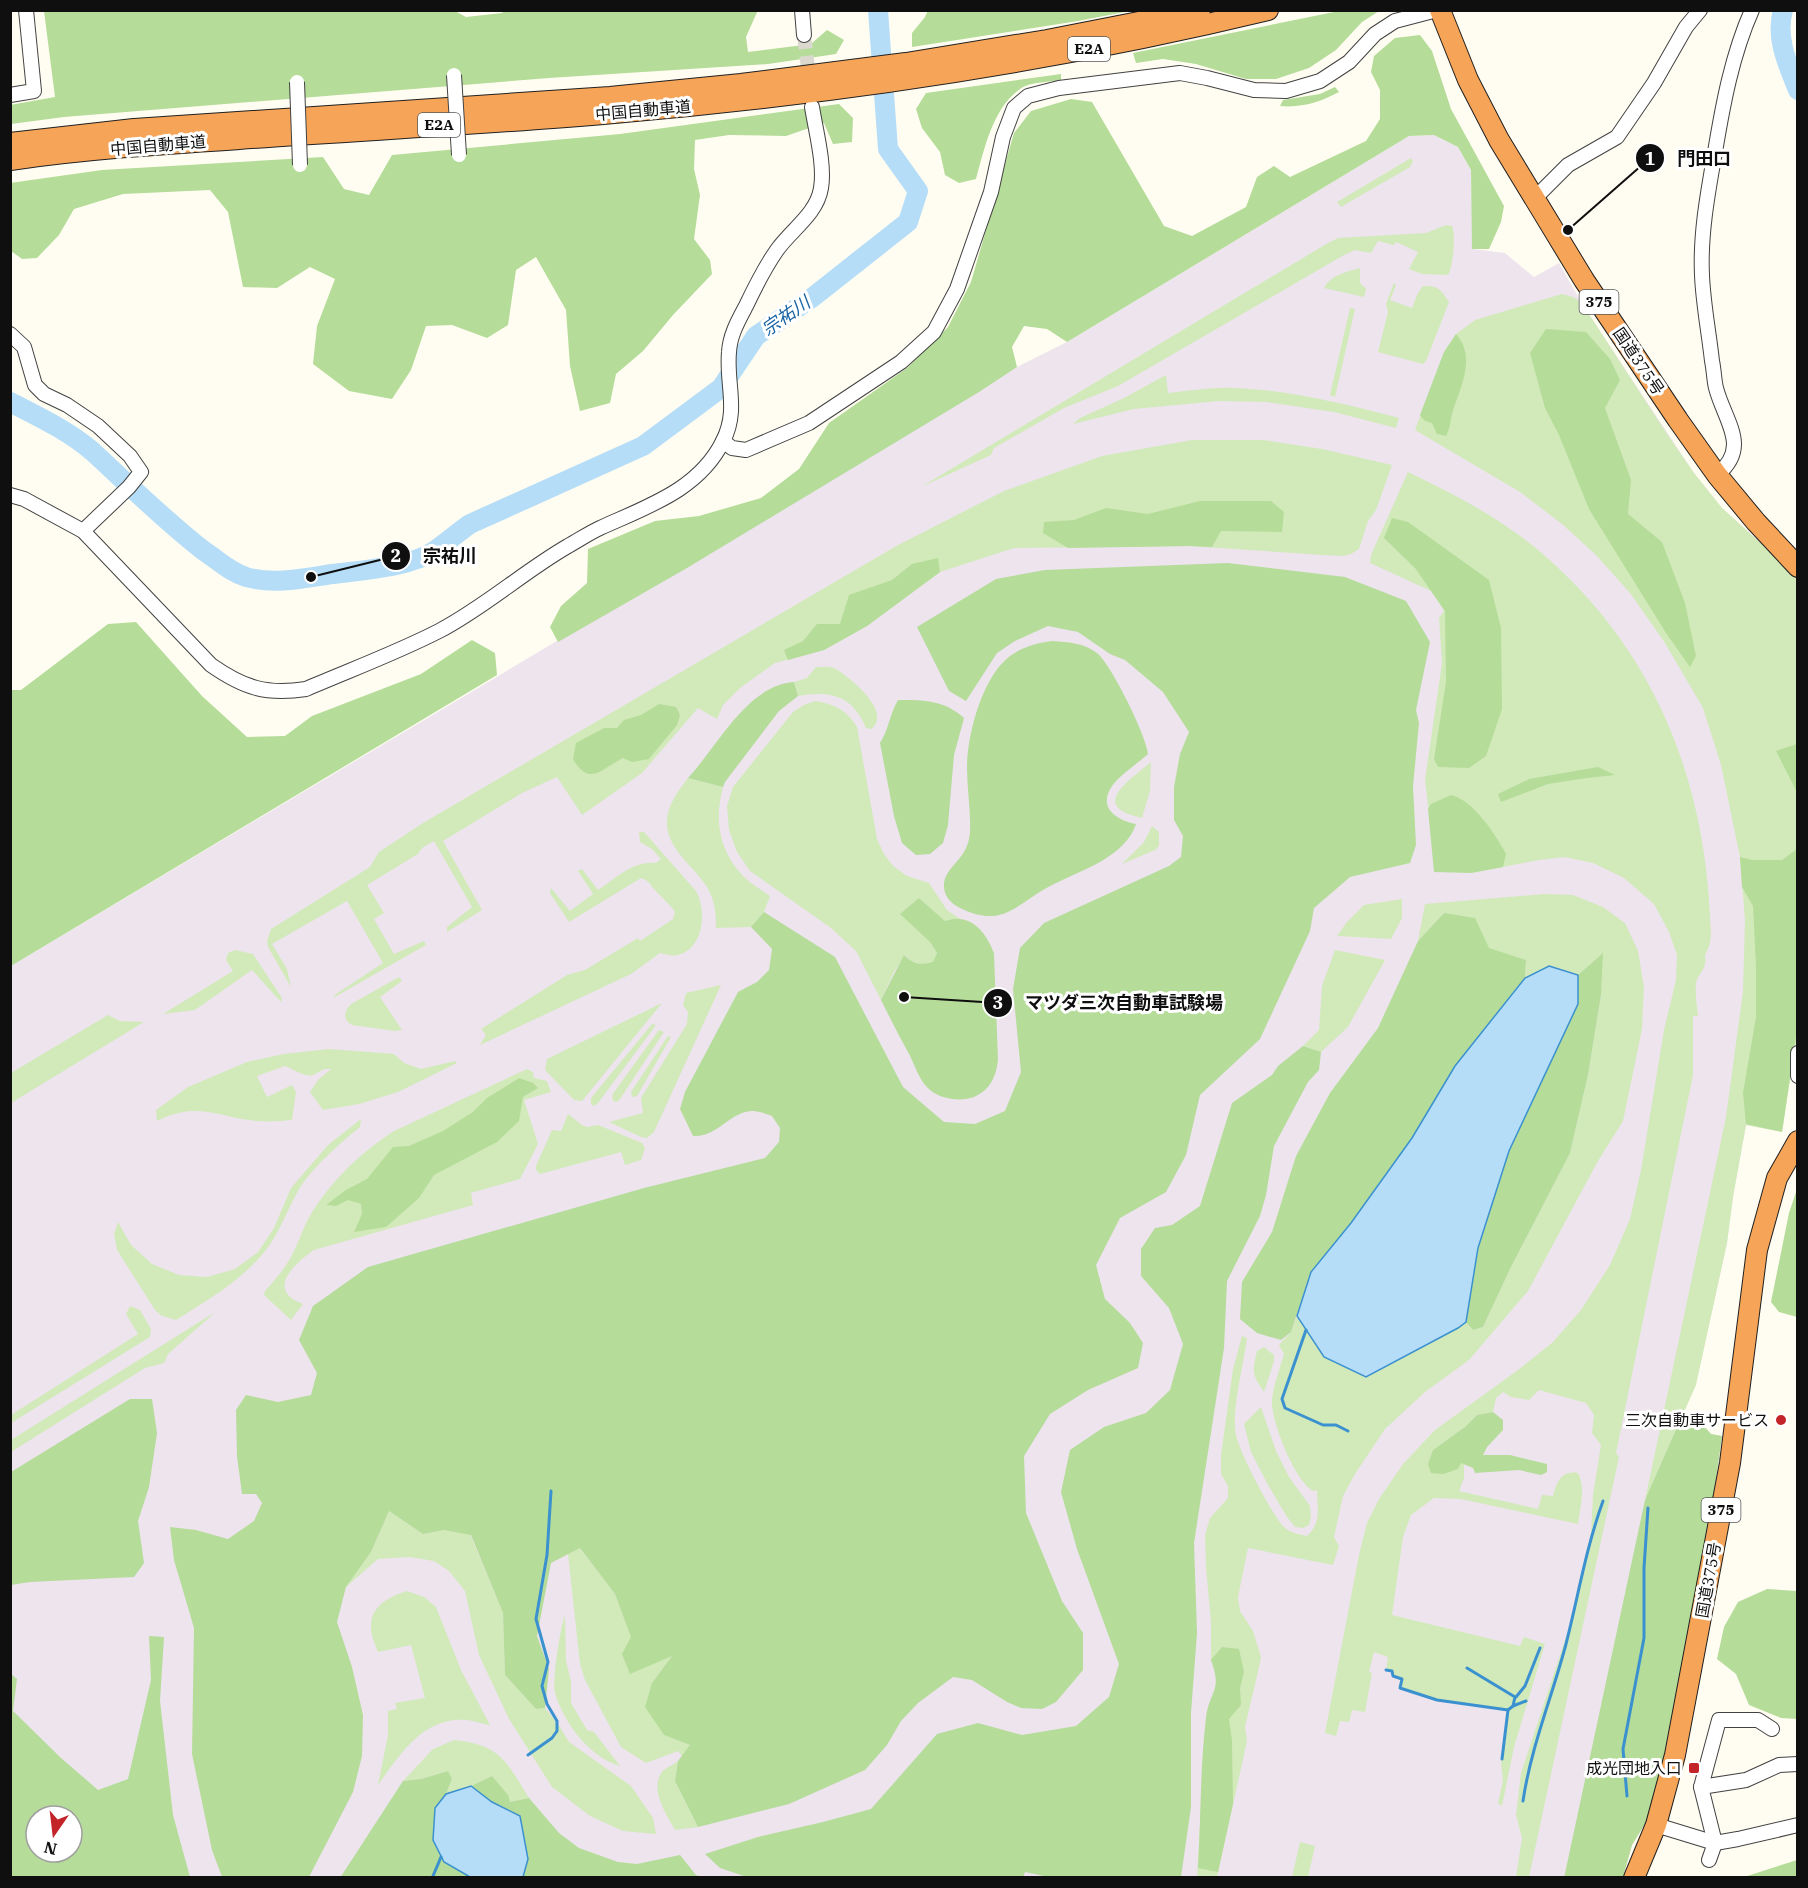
<svg xmlns="http://www.w3.org/2000/svg" width="1808" height="1888" viewBox="0 0 1808 1888" font-family="'IBM Plex Serif','Noto Sans JP',serif">
<style>
.industrial{fill:#ede4ee;fill-rule:evenodd}
.green{fill:#d2eaba}
.forest{fill:#b5dc99;fill-rule:evenodd}
.water{fill:#b5ddf7;stroke:#3b91cf;stroke-width:1.5}
.lines{fill:none;stroke-linecap:round;stroke-linejoin:round}
.stream{stroke:#3b91cf;stroke-width:3}
.river{stroke:#b5ddf7;stroke-width:20}
.minor-tunnel{stroke:#dbd9cf;stroke-width:14;stroke-dasharray:14 7;stroke-linecap:butt}
.minor-casing{stroke:#424242;stroke-width:16}
.highway-casing{stroke:#202020;stroke-width:22}
.minor{stroke:#fff;stroke-width:14}
.highway{stroke:#f6a458;stroke-width:20}
.minor-bridge-casing{stroke:#424242;stroke-width:16;stroke-linecap:butt}
.minor-bridge{stroke:#fff;stroke-width:14}
.poi-dot{fill:#c22428;stroke:#fff;stroke-width:2}
.labels{text-anchor:middle;stroke-width:6;stroke-linejoin:round;paint-order:stroke}
.shield{fill:#fff;stroke:#575757;stroke-width:1.5}
.shield-label{font-size:15px;font-weight:bold;fill:#0f0f0f}
.street-label{font-size:16px;fill:#0f0f0f;stroke:#fff}
.poi-label{font-size:16px;fill:#0f0f0f;stroke:#fff;text-anchor:end}
.water-label{font-size:18px;font-style:italic;fill:#1562a4;stroke:#fff}
.leader{fill:none;stroke:#0f0f0f;stroke-width:2}
.callout-dot{fill:#0f0f0f;stroke:#fff;stroke-width:2}
.mark-label{font-size:18px;text-anchor:middle;font-weight:bold;fill:#fff}
.callout-label{font-size:18px;text-anchor:middle;font-weight:bold;fill:#0f0f0f;stroke:#fff;stroke-width:6;stroke-linejoin:round;paint-order:stroke}
</style>
<rect width="100%" height="100%" fill="#fffdf1"/>
<path class="industrial" d="M1434,135L1458,147L1471,170L1473,249L1505,253L1534,277L1559,263L1581,302L1694,473L1722,508L1797,576V1029L1782,1132L1746,1125L1733,1197L1727,1243L1697,1379L1682,1416L1700,1422L1711,1434L1722,1436L1715,1486L1662,1765L1648,1819L1632,1845L1623,1877L11,1878V966L1017,367L1067,342L1409,136ZM36,1816H72V1852H36Z"/>
<g class="green">
<path d="M1411,158L1413,161L1410,167L1341,207L1337,202Z"/>
<path d="M1446,225L1452,226C1456,235 1453,267 1448,275L1422,274L1409,269L1418,252L1396,242L1394,245L1378,241L1371,253L1355,250L1344,255L1118,386L1064,408L994,448L991,455L921,487L1328,243L1338,238L1426,233Z"/>
<path d="M1360,268V283L1366,289L1364,297L1324,288C1331,275 1346,272 1360,268Z"/>
<path d="M1394,283L1396,285L1390,300L1412,308L1418,293L1423,286C1439,285 1441,290 1449,302L1426,361L1423,364L1378,352L1388,312L1386,304Z"/>
<path d="M1562,294L1573,297L1581,302L1665,431L1694,473L1722,508L1797,576L1798,1029L1782,1132L1746,1125L1733,1197L1727,1243L1696,1385L1645,1500L1726,1117L1743,991L1745,920L1740,857L1721,765L1703,708L1665,643L1630,593L1596,555L1562,524L1520,492L1415,430L1444,352L1456,334L1475,320Z"/>
<path d="M1350,308L1355,309L1335,397L1330,395Z"/>
<path d="M1166,375L1168,393C1190,391 1212,387 1234,388C1290,390 1345,404 1399,418L1396,428L1334,412L1266,402L1219,401L1134,409L1073,424L1080,418L1124,398Z"/>
<path d="M1192,440H1263L1322,449L1392,465L1376,510L1368,521L1359,549L1351,554L1343,556L1323,555L1189,546L1014,548L940,572L867,626L824,650L775,663L740,688L723,705L717,719L698,708L642,773L582,815L557,777L522,793L443,841L482,910L447,932V927L472,907L434,841L422,848L418,854L367,885L384,913L374,919L394,954L424,941L426,945L333,998L336,994L383,963L347,901L272,944L287,969L291,987L268,947L267,941L271,929L370,867L379,852L423,823L898,545L1004,491L1102,456Z"/>
<path d="M1408,472C1456,495 1504,520 1544,555C1652,649 1703,773 1710,915C1710,923 1712,934 1710,942C1710,946 1707,950 1705,955C1705,958 1706,961 1705,964C1704,971 1696,977 1696,984C1695,994 1697,1006 1698,1016H1693V1075L1616,1453L1619,1457L1529,1877H1516L1522,1838L1516,1815L1521,1773L1570,1625L1591,1533L1593,1495L1601,1445L1592,1433L1594,1415L1586,1403L1539,1390L1529,1400L1511,1397L1503,1392L1496,1398L1493,1412L1477,1415L1465,1427L1433,1450L1464,1464V1478L1459,1491L1538,1509L1542,1495L1553,1496C1557,1482 1561,1470 1578,1473C1586,1488 1580,1508 1578,1524L1461,1499L1434,1498L1411,1515L1403,1537L1392,1615L1520,1646L1524,1637L1545,1644L1514,1747L1502,1806L1498,1803L1503,1781L1501,1763L1508,1710L1437,1700L1400,1688L1402,1679L1393,1676L1392,1671L1386,1670L1388,1657L1374,1652L1369,1672L1372,1673L1365,1712L1352,1710L1349,1722L1340,1721L1336,1736L1325,1733L1359,1555L1367,1523L1379,1499L1403,1464L1435,1430L1518,1370L1553,1342L1581,1310L1610,1265L1630,1219L1641,1170L1664,1030L1676,980L1677,955L1669,932L1654,904L1624,878L1593,863L1565,857L1539,860L1471,873L1432,839L1425,780L1442,663L1439,618L1444,611L1431,591L1370,563L1371,555Z"/>
<path d="M816,667C822,667 829,666 834,668C849,676 894,713 871,729L866,728C853,696 831,690 798,696L794,682L807,678Z"/>
<path d="M815,701C834,704 847,710 857,727L877,839L884,854L893,866L907,876L929,883L947,910L960,919L945,921L919,898L901,914L930,942L937,953L933,963C921,965 914,965 905,955L894,972L881,1000L856,951L831,928L750,871L737,852L729,830L727,806L733,787L793,712L804,705Z"/>
<path d="M1151,762L1150,791L1142,818C1088,806 1129,781 1151,762Z"/>
<path d="M688,778L723,787C714,821 719,850 743,876C751,884 762,890 770,896L764,912L751,927L716,928C716,914 715,900 707,887C694,866 665,848 667,820C668,804 679,790 688,778Z"/>
<path d="M1152,826L1159,832V846L1155,850L1122,864L1144,842Z"/>
<path d="M639,832H644L696,891C707,911 704,948 678,955C673,957 665,954 660,953L631,974L480,1045L486,1035L481,1029L567,975L585,970L638,938L640,941L673,919L675,912C669,903 662,898 655,890C649,884 650,881 641,878L569,922L550,893L551,888L570,911L593,894L578,871L582,869L598,890C616,878 634,860 656,863L661,859L652,849L640,842Z"/>
<path d="M1544,894L1573,895L1603,907L1625,923L1638,951L1644,987L1642,1029L1623,1121L1598,1161L1528,1291L1469,1360L1425,1392L1385,1429L1355,1474L1343,1496L1334,1537L1339,1546L1333,1565L1248,1548L1238,1597L1240,1611L1253,1631L1261,1657L1260,1663L1245,1727L1247,1741L1217,1877L1197,1878L1206,1717L1215,1691L1217,1676L1211,1660V1622L1206,1567L1205,1535L1210,1518L1228,1498V1486L1221,1474V1455L1233,1369L1242,1336L1247,1338C1244,1363 1231,1412 1236,1435C1240,1454 1270,1510 1282,1525C1289,1533 1298,1534 1307,1536C1322,1522 1317,1509 1317,1490L1313,1491C1295,1481 1270,1420 1272,1399C1274,1384 1280,1368 1284,1354L1279,1345L1291,1332L1297,1316L1324,1357L1366,1377L1458,1328L1466,1322L1473,1330L1483,1327L1511,1267L1570,1153L1588,1075L1601,995L1602,954L1578,975L1549,966L1525,978L1526,960L1489,949L1444,913L1418,941L1425,904Z"/>
<path d="M1402,899V918L1391,939L1337,936L1347,922L1364,905Z"/>
<path d="M235,950L253,954L282,998L281,1002L252,970L195,1010L163,1014L233,971L226,960L228,953Z"/>
<path d="M1335,950L1385,960L1348,1027L1321,1052L1303,1046L1319,1030L1322,986Z"/>
<path d="M399,977L402,981L380,997L402,1030L395,1031L352,1025C342,1019 344,1011 351,1004Z"/>
<path d="M721,985L654,1132L647,1138L641,1137L609,1122L643,1113L641,1098L687,1024L688,1012L683,1005L686,993Z"/>
<path d="M662,1003L582,1101L574,1100L545,1070L547,1059Z"/>
<path d="M108,1015L120,1021L144,1022L11,1103V1073Z"/>
<path d="M652,1024L656,1025L598,1103L594,1106L591,1104V1098Z"/>
<path d="M659,1030L664,1032L620,1099L617,1102L613,1101L612,1095Z"/>
<path d="M668,1036L671,1037L637,1096L632,1097L631,1092Z"/>
<path d="M329,1049L394,1054L404,1063L421,1069L455,1061L457,1063L398,1092L359,1104L323,1110L310,1092L318,1080L331,1069C322,1068 321,1072 313,1075C306,1078 293,1069 285,1066L257,1076L267,1097L292,1085L296,1092L292,1120C281,1121 269,1122 258,1121C218,1118 198,1100 157,1121L156,1110L188,1087L247,1062L284,1054Z"/>
<path d="M527,1069L533,1072L534,1078L547,1081L551,1092L524,1100L538,1144L520,1179L471,1193L473,1205L314,1250C294,1264 265,1290 303,1304L291,1320L264,1295L265,1291C273,1282 282,1272 288,1262C298,1247 302,1228 312,1212C333,1179 361,1152 394,1131Z"/>
<path d="M568,1114L582,1125L587,1127L598,1125L642,1143L645,1148L641,1160L625,1165L621,1152L540,1174L536,1170V1166L552,1130L561,1131Z"/>
<path d="M361,1119L360,1127C341,1142 311,1169 299,1189C286,1212 278,1238 260,1257C236,1284 206,1301 176,1320L162,1316L155,1310L117,1250L114,1234L118,1222L131,1245L152,1264L179,1275L207,1277L235,1269L258,1252L274,1228L291,1188L328,1145Z"/>
<path d="M130,1306L140,1310L151,1329L150,1337L11,1423V1415L138,1334L126,1314Z"/>
<path d="M212,1314V1315L168,1354L164,1363L145,1368L11,1452V1440Z"/>
<path d="M1264,1347L1274,1355V1361L1264,1392C1252,1375 1252,1372 1257,1351Z"/>
<path d="M1261,1407L1276,1451L1289,1477L1310,1506L1311,1516L1309,1525L1303,1528L1295,1527L1287,1517L1268,1485L1251,1452L1244,1424Z"/>
<path d="M389,1511L423,1534L444,1530L470,1534L503,1613L505,1675L536,1709L545,1708L560,1727L569,1742L631,1786L653,1818L656,1834L623,1831L590,1816L552,1787L509,1719L479,1655L465,1591L449,1571L434,1561L409,1557L378,1559L346,1587L371,1552Z"/>
<path d="M579,1547L615,1594L632,1638L673,1655L652,1683L664,1735L691,1745L682,1756L678,1751L646,1763L621,1747L585,1680L580,1664L568,1554Z"/>
<path d="M407,1591L424,1597L436,1607L461,1670L490,1725C483,1724 475,1721 467,1720C424,1716 400,1754 378,1785L388,1735V1711L397,1709L395,1703L425,1698L411,1645L378,1652C375,1644 370,1633 371,1624C372,1605 391,1596 407,1591Z"/>
<path d="M565,1615L566,1661L571,1681V1703L587,1730L594,1732L620,1766C589,1757 564,1723 555,1693C552,1680 560,1629 565,1615Z"/>
<path d="M454,1740C501,1745 506,1761 529,1798L510,1802L492,1776L471,1786L446,1794L452,1779L448,1771L421,1779L403,1781L433,1749Z"/>
<path d="M678,1761L675,1781L698,1827L675,1830C667,1816 649,1789 662,1772C665,1768 673,1765 678,1761Z"/>
<path d="M1300,1842L1315,1846L1308,1877H1292Z"/>
</g>
<g class="forest">
<path d="M453,10L466,17L502,13L505,10H758L746,37L748,52L811,44L827,30L844,40L836,54L768,64L549,78L64,117L11,124L10,105L55,97L44,11Z"/>
<path d="M928,10H1130V11L1078,21L912,47V33L925,17Z"/>
<path d="M1339,11H1379L1362,22L1336,50L1309,68L1276,79H1246L1196,64L1163,59L1136,63L1133,53Z"/>
<path d="M1420,35L1432,51L1451,109L1504,206L1501,222L1489,249H1472L1471,170L1458,147L1434,135L1409,136L1067,342L1047,329L1024,326L1012,347L1017,367L979,392L687,568L558,642L550,627L561,606L587,583L588,549L655,521L699,516L761,498L799,469L829,423L907,368L948,327L971,282L1014,133L1031,111L1071,99L1092,102L1164,226L1192,236L1246,207L1257,177L1274,166L1290,177L1366,141L1380,119V90L1371,72L1374,56L1395,38Z"/>
<path d="M1061,74V80C1050,82 1033,82 1023,87C993,106 985,147 976,179L959,183L945,175L940,152L922,128L916,109L926,93Z"/>
<path d="M1335,87L1339,92C1320,102 1302,108 1280,106L1283,100L1320,94Z"/>
<path d="M839,104L853,118L852,142L833,144L824,123L786,136L729,135L695,140L694,169L700,195L694,239L710,260L712,274L673,315L643,351L616,374L610,403L580,411L570,366L566,310L536,257L516,270L508,325L487,338L452,325L426,326L411,370L392,399L349,391L313,364L317,326L335,279L310,267L277,288L243,287L228,212L210,190L123,194L74,209L59,235L37,258L22,259L11,251L10,183L102,170L323,157L344,189L369,195L392,155L620,134Z"/>
<path d="M1546,329L1586,332L1610,359L1620,380L1605,408L1631,480L1628,514L1662,542L1685,603L1696,656L1690,667L1666,633L1589,509L1559,435L1545,408L1530,353Z"/>
<path d="M1456,334C1477,357 1460,388 1452,414C1450,422 1450,429 1446,436L1437,434L1432,423L1425,421L1420,415L1444,352Z"/>
<path d="M1200,501H1271L1284,512L1282,532L1221,531L1212,547L1189,546L1068,548L1043,533L1044,522L1074,520L1106,508L1148,514Z"/>
<path d="M1392,518L1408,522L1489,580L1501,628L1502,709L1486,756L1469,768L1438,767L1434,759L1446,682L1445,611L1415,568L1384,538Z"/>
<path d="M938,558L940,572L867,626L824,650L788,660L784,650L803,641L817,624H840L849,595L892,580L912,564Z"/>
<path d="M1228,563L1345,577L1406,601L1430,642L1416,710L1419,723L1413,786L1416,845L1410,863L1350,877L1314,908L1310,931L1260,1039L1200,1095L1186,1155L1166,1192L1120,1218L1096,1265L1105,1299L1130,1323L1143,1343L1138,1368L1088,1390L1050,1414L1024,1456L1026,1513L1062,1601L1083,1633V1670L1056,1702L1042,1709L1021,1708L1007,1702L972,1680L953,1677L918,1703L901,1721L887,1745L865,1770L789,1804L698,1827L675,1781L678,1761L690,1745L664,1735L645,1707L652,1683L672,1656L630,1674L622,1654L631,1637L615,1594L580,1548L551,1563L537,1636L549,1669L545,1708L536,1709L505,1675L503,1613L471,1535L444,1530L423,1534L389,1511L371,1552L346,1587L337,1622L352,1667L363,1715L362,1756L353,1792L309,1877H222L212,1850L192,1754L194,1628L174,1560L170,1527L196,1530L228,1539L254,1521L262,1503L256,1494H242L237,1456L236,1410L246,1395L278,1402L311,1395L317,1373L299,1340L313,1306L368,1267L644,1188L765,1158L779,1142L780,1128L772,1116C766,1114 759,1111 753,1111C730,1111 717,1138 693,1136L680,1109L685,1092L738,992L757,982L769,970L772,949L751,927L764,912L835,957L903,1087L944,1122L975,1124L1005,1111L1021,1072L1013,989L1020,948L1044,923L1169,866L1181,857L1183,836L1174,820V787L1180,754L1189,732L1163,692L1125,660L1110,654L1078,632L1048,626L1015,641L997,653L966,701L949,691L917,627L996,579L1045,570Z"/>
<path d="M136,622L202,696L247,737L285,736L312,716L421,674L472,640L495,653L497,675L11,966V690H21L108,624Z"/>
<path d="M1052,641C1068,642 1084,643 1097,653C1111,664 1147,737 1148,754C1137,764 1121,774 1112,786C1097,808 1117,820 1136,824C1125,857 1082,870 1054,884C1017,902 1005,930 960,908C950,903 943,895 944,883C947,864 968,860 970,832C971,811 967,789 967,768C967,735 982,677 1010,656C1022,647 1037,643 1052,641Z"/>
<path d="M794,682L798,696L779,711L725,782L723,787L688,778C717,747 747,685 794,682Z"/>
<path d="M898,700C924,700 944,700 964,718L954,755L948,825L943,843L930,854L916,855L902,843L894,816L880,743C889,729 889,716 898,700Z"/>
<path d="M659,704L676,707L680,715L677,725L649,759L632,762L623,758C602,768 590,788 573,759L576,743L604,728H617L624,720L641,715Z"/>
<path d="M1797,744H1798L1797,792L1776,751Z"/>
<path d="M1598,767L1615,775L1587,778L1548,784L1501,802L1498,794L1529,779Z"/>
<path d="M1451,795C1473,800 1495,834 1506,854L1503,867L1471,873L1434,872L1428,809L1431,804Z"/>
<path d="M1797,849V1029L1782,1132L1746,1124L1743,1093L1756,1017V966L1753,906L1742,887L1740,857L1752,860H1782Z"/>
<path d="M919,898L945,921C949,920 956,918 960,919C978,921 988,938 994,953L998,1060C996,1077 990,1090 974,1097C960,1102 941,1099 930,1090C919,1081 915,1065 909,1054C899,1036 890,1018 881,1000L904,955C914,965 921,965 933,962L937,953L930,942L900,914Z"/>
<path d="M1444,913L1475,918L1489,948L1526,960L1525,978L1455,1066L1412,1138L1351,1224L1311,1272L1291,1332L1281,1340L1257,1333L1240,1319L1242,1282L1272,1232L1296,1156L1330,1093L1378,1028L1418,941Z"/>
<path d="M1603,953L1601,995L1588,1075L1570,1153L1511,1267L1483,1327L1473,1330L1466,1322L1478,1248L1509,1151L1578,1004V975Z"/>
<path d="M1303,1046L1321,1052L1319,1070L1308,1082L1274,1146L1266,1195L1260,1216L1227,1281L1224,1348L1194,1543L1197,1633L1191,1713V1807L1181,1877L1053,1878L1025,1872L1023,1878H750L720,1868L705,1854L758,1837L823,1822L871,1809L937,1734L978,1723L1022,1735L1076,1726L1109,1697L1119,1664L1077,1549L1061,1492L1070,1450L1104,1427L1146,1413L1170,1390L1183,1344L1169,1308L1141,1276V1249L1155,1228L1172,1225L1200,1206L1232,1103L1272,1075L1278,1066Z"/>
<path d="M519,1078L533,1083L538,1088L523,1097L519,1121L497,1142L434,1175L419,1198L386,1227L354,1232L362,1214L361,1204L348,1200L336,1206L326,1205L346,1190L367,1179L393,1147L409,1146L443,1131L473,1112L487,1098Z"/>
<path d="M1797,1189V1317L1779,1312L1771,1302L1789,1213Z"/>
<path d="M130,1399H152L157,1433L149,1487L138,1521L144,1563L134,1577L30,1582L11,1585V1472Z"/>
<path d="M1493,1412L1503,1420V1430L1487,1447L1483,1455H1510L1547,1464V1472L1541,1475L1519,1470L1475,1473L1473,1468L1461,1463L1458,1469L1443,1474L1431,1473L1428,1464L1433,1450L1465,1427L1477,1415Z"/>
<path d="M1682,1416L1700,1422L1711,1434L1722,1436L1715,1486L1676,1710L1648,1819L1632,1845L1623,1877L1564,1878L1645,1500Z"/>
<path d="M1767,1589L1797,1591V1719L1781,1718L1749,1705L1736,1674L1717,1659L1724,1627L1738,1602Z"/>
<path d="M149,1636L164,1637L160,1701L173,1815L190,1877H11V1674L17,1679L13,1711L61,1758L98,1790L128,1779L151,1680ZM36,1816H72V1852H36Z"/>
<path d="M1222,1647L1239,1649L1244,1672L1240,1688L1241,1705L1229,1719L1232,1741L1233,1804L1218,1872L1198,1868C1201,1818 1200,1768 1206,1718C1209,1691 1223,1692 1211,1660Z"/>
<path d="M448,1771L452,1779L446,1794L435,1808L433,1840L444,1862L470,1877L340,1878L403,1781L421,1779Z"/>
<path d="M492,1776L508,1795L510,1802L529,1798L559,1833L579,1848L618,1862L637,1864L680,1855L696,1875L702,1877H523L528,1859L520,1817L492,1802L471,1786Z"/>
<path d="M1797,1860V1877H1743L1747,1876Z"/>
</g>
<g class="water">
<path d="M1549,966L1578,975V1004L1509,1151L1478,1248L1466,1322L1458,1328L1366,1377L1324,1357L1297,1316L1311,1272L1351,1223L1412,1138L1455,1066L1525,978Z"/>
<path d="M471,1786L492,1802L520,1816L528,1859L523,1877H470L444,1862L433,1840L435,1808L446,1794Z"/>
</g>
<g class="lines">
<g class="stream">
<path d="M1306,1330L1282,1399L1285,1408L1323,1425H1336L1348,1431"/>
<path d="M1467,1668L1515,1697L1513,1706L1526,1701"/>
<path d="M1386,1670L1392,1671L1393,1676L1402,1679L1400,1688L1437,1700L1508,1710L1513,1706"/>
<path d="M1516,1697L1525,1686L1540,1648"/>
<path d="M528,1755L552,1738L557,1731V1721L547,1704L542,1686L548,1662L536,1619L547,1555L551,1491"/>
<path d="M1502,1759L1508,1710"/>
<path d="M1627,1796L1623,1749L1644,1638V1568L1648,1508"/>
<path d="M1523,1801C1531,1747 1552,1697 1566,1644C1578,1597 1586,1548 1603,1501"/>
<path d="M434,1878L433,1876L441,1857"/>
</g>
<g class="river">
<path d="M1783,10C1775,38 1788,65 1798,90"/>
<path d="M10,402C39,417 67,430 92,451C129,485 164,520 204,551C218,560 230,572 246,577C274,585 305,578 332,574C362,570 408,568 434,551C446,543 457,533 470,524L643,446L721,388L756,336L813,297L908,222L918,191L888,149L878,10"/>
</g>
<path class="minor-tunnel" d="M804,35L810,84"/>
<defs>
<g id="minor">
<path d="M802,10L804,35"/>
<path d="M10,95L34,91L26,10"/>
<path d="M1535,198L1568,165L1617,137L1654,83L1686,27L1700,10"/>
<path d="M10,334L24,347L35,385L44,394L67,405L98,426L130,456L141,472L129,487L83,531"/>
<path d="M723,441L732,448L746,450L809,423L901,362L934,332L957,289L991,192L1003,137L1014,108L1028,96L1059,88L1180,73L1207,78L1254,90L1286,91L1320,81L1349,62L1375,34L1395,21L1437,10"/>
<path d="M1717,475C1751,447 1725,422 1716,388C1714,380 1714,370 1712,361C1709,333 1703,303 1702,275C1700,234 1708,192 1715,152C1723,104 1732,55 1752,10"/>
<path d="M10,495L24,499L83,531L211,665C244,688 266,695 306,689C350,670 396,653 439,631C485,607 523,572 568,546C579,540 589,533 600,528C646,507 699,490 723,441C739,410 726,384 729,352C730,335 738,321 746,306C755,287 765,267 777,250C791,230 817,214 821,188C825,165 816,132 812,107"/>
<path d="M1798,1053V1076"/>
<path d="M1701,1787L1746,1780L1779,1765L1798,1764"/>
<path d="M1656,1825L1715,1843L1738,1839L1798,1825"/>
<path d="M1709,1860L1715,1843L1701,1787L1719,1720H1758L1772,1729"/>
</g>
<g id="highway">
<path d="M1440,10L1468,80L1499,140L1584,280L1678,420L1717,475L1756,522L1798,567"/>
<path d="M10,143L134,129L610,97L741,84L906,63L1047,40L1200,10"/>
<path d="M10,160C86,149 163,144 239,139C364,130 489,124 614,113C835,94 1053,62 1268,10"/>
<path d="M1634,1878L1656,1825L1675,1755L1730,1463L1757,1250L1777,1178L1798,1141"/>
</g>
</defs>
<use href="#minor" class="minor-casing"/>
<use href="#highway" class="highway-casing"/>
<use href="#minor" class="minor"/>
<use href="#highway" class="highway"/>
<defs>
<g id="minor-bridge">
<path d="M454,75L459,155"/>
<path d="M297,82L300,165"/>
</g>
</defs>
<use href="#minor-bridge" class="minor-bridge-casing"/>
<use href="#minor-bridge" class="minor-bridge"/>
</g>
<g class="poi-dot">
<circle cx="1781" cy="1420" r="6"/>
<rect x="1688" y="1762" width="12" height="12" rx="3"/>
</g>
<g class="labels">
<g class="shield">
<rect x="1068" y="37" width="42" height="24" rx="4.5"/>
<rect x="418" y="113" width="42" height="24" rx="4.5"/>
<rect x="1579.5" y="290" width="39" height="24" rx="4.5"/>
<rect x="1701.5" y="1498" width="39" height="24" rx="4.5"/>
</g>
<g class="shield-label">
<text x="1089" y="54">E2A</text>
<text x="439" y="130">E2A</text>
<text x="1599" y="307">375</text>
<text x="1721" y="1515">375</text>
</g>
<g class="street-label">
<text transform="translate(643 110) rotate(-5)" y="6">中国自動車道</text>
<text transform="translate(158 145) rotate(-5)" y="6">中国自動車道</text>
<text transform="translate(1639 361) rotate(56)" y="6">国道375号</text>
<text transform="translate(1708 1580) rotate(-80)" y="6">国道375号</text>
</g>
<g class="poi-label">
<text x="1769" y="1426">三次自動車サービス</text>
<text x="1682" y="1774">成光団地入口</text>
</g>
<g class="water-label">
<text transform="translate(786 316) rotate(-35)" y="6">宗祐川</text>
</g>
</g>
<path class="leader" d="M1568 230L1650 158M311 577L396 556M904 997L998 1003"/>
<g class="callout-dot">
<circle cx="1568" cy="230" r="6"/>
<circle cx="311" cy="577" r="6"/>
<circle cx="904" cy="997" r="6"/>
<circle cx="1650" cy="158" r="15"/>
<circle cx="396" cy="556" r="15"/>
<circle cx="998" cy="1003" r="15"/>
</g>
<g class="mark-label">
<text x="1650" y="165">1</text>
<text x="396" y="562">2</text>
<text x="998" y="1009">3</text>
</g>
<g class="callout-label">
<text x="1704" y="165">門田口</text>
<text x="450" y="562">宗祐川</text>
<text x="1124" y="1009">マツダ三次自動車試験場</text>
</g>
<rect width="1808" height="1888" fill="none" stroke="#0f0f0f" stroke-width="24"/>
<g transform="translate(54 1834) rotate(194)"><circle r="28" fill="#ffffff" stroke="#9f9f9f" stroke-width="1.5"/>
<path d="M0-4.5L10 22L0 15L-10 22Z" fill="#c22428"/>
<text y="-9" font-size="16" font-weight="bold" text-anchor="middle" fill="#0f0f0f">N</text>
</g>
</svg>
